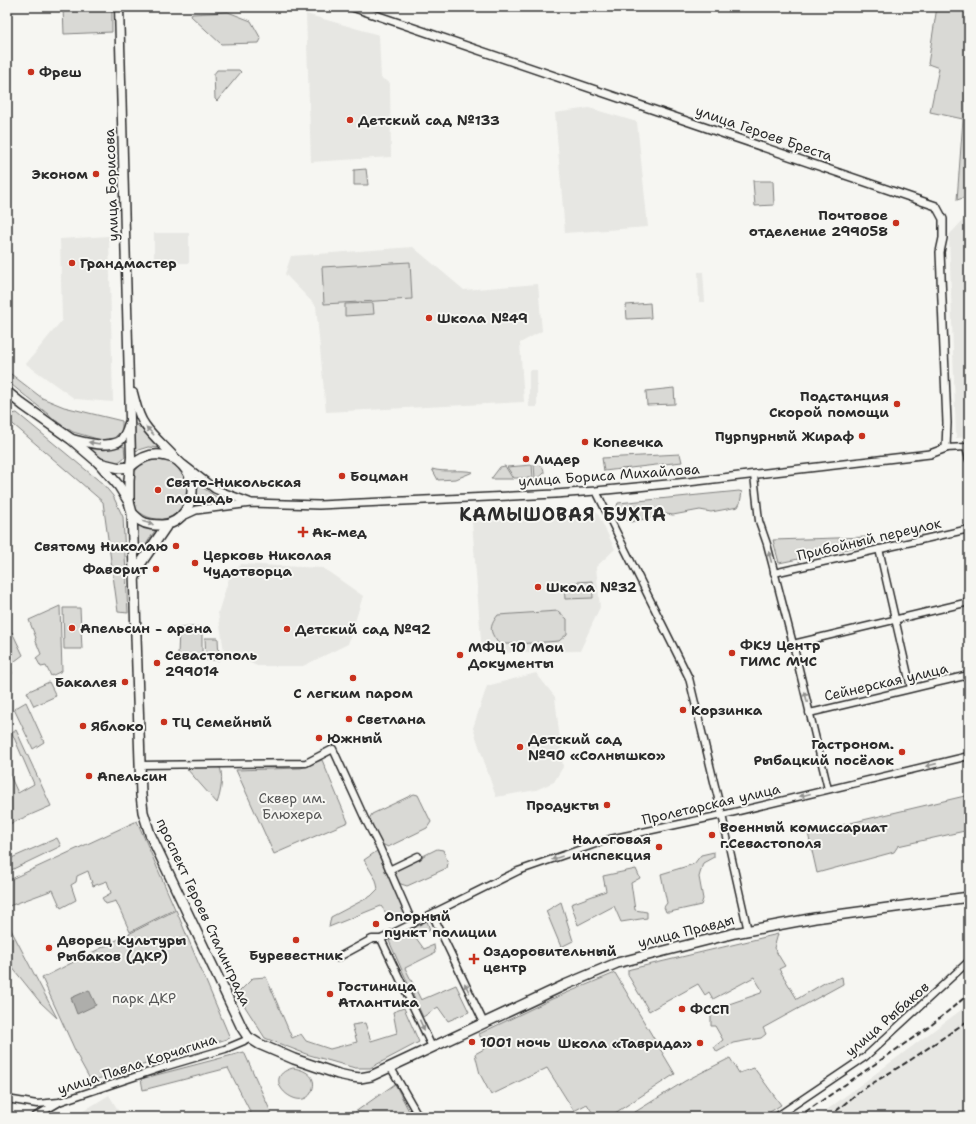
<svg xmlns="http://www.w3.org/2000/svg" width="976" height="1124" viewBox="0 0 976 1124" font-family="'Shantell Sans',sans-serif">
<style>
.built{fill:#e7e7e3}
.green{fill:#d9d9d5;stroke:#828280}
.water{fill:#aeaeab;stroke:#7a7a78}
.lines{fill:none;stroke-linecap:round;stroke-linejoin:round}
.minor-casing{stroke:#2b2b2b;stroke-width:9}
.tertiary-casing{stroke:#2b2b2b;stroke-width:10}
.secondary-casing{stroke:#2b2b2b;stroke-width:11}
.primary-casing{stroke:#2b2b2b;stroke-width:12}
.minor{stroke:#f6f6f2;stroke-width:6}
.tertiary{stroke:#f6f6f2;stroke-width:7}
.secondary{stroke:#f6f6f2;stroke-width:8}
.primary{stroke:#f6f6f2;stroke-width:9}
.rail{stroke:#2b2b2b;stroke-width:2;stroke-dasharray:6 3;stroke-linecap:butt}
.oneway{fill:#90908e}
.poi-dot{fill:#c8321e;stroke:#f6f6f2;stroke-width:1.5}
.labels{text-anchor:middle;stroke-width:4;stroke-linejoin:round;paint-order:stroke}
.poi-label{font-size:14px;font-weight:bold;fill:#2b2b2b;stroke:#f6f6f2;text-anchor:start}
.street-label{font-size:14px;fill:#2b2b2b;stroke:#f6f6f2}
.park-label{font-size:14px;fill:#565656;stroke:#f6f6f2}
.district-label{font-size:18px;font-weight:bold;letter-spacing:1px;fill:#2b2b2b;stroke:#f6f6f2}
</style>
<rect width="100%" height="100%" fill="#f6f6f2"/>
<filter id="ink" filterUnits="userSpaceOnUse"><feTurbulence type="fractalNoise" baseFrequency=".025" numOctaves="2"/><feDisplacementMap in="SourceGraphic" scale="8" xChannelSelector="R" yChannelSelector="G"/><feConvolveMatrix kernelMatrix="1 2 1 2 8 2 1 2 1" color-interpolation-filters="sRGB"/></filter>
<g filter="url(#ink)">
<g class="built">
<path d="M306,14L379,35L381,78L390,83L391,157L311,162Z"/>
<path d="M589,108L637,122L648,227L565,233L555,113Z"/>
<path d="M969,214V437L956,438L949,235Z"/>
<rect x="154" y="233" width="35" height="30"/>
<path d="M109,236L113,402L75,399L26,364L62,320L60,239Z"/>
<path d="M413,247L464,290L538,284L542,331L520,343L524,402L326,412L316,306L285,274L291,256Z"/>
<path d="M698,272H703L705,302H699Z"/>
<rect x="529" y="370" width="8" height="37"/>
<path d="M597,512L615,549L596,567L600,607L580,651L482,653L472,522Z"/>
<path d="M241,564L323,568L363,596L348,644L303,666H257L224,651L218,613L229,578Z"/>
<path d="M536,673L555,697L563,767L554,782L536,790L496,797L473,728L487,686Z"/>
<path d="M969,1004V1117H816L824,1112Z"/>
<path d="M109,1095L122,1117H74Z"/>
</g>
<g class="green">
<path d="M63,7H112V32L64,34Z"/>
<path d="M937,7H969V196L957,200L963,119L930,112L939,68L928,64Z"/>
<path d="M228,12L251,21L261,39L259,43L221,44L191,16L192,14Z"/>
<path d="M217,70H239L241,72L217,101L215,99L214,74Z"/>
<path d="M366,169L368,185H354V170Z"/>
<path d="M753,181H773L774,205L755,206Z"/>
<path d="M410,262L412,299L324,304L322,267Z"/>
<path d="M373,303L374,314L345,316V304Z"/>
<path d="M650,303L651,318L627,319L626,305Z"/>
<path d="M7,371L42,398L64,407L122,421V430L114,438L101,440L73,432L59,423L7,381Z"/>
<path d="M674,388L675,404L647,405L646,391Z"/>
<path d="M17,413L103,484L113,496L123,517L128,613L118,612L103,502L7,419V415Z"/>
<path d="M134,422L161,448L148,447L135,451Z"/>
<path d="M124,446L125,457L117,463L103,459L87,447L104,450Z"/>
<path d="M680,454L682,462L604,471L602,458Z"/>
<path d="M153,458C208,463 190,532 148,517C143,515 137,511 133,507V474L144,460Z"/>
<path d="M532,465L533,478H514L507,467Z"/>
<path d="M534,465C541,465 544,466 544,473L540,477L535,478Z"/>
<path d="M505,466L513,479H491L500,467Z"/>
<path d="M432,469C445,473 460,469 473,472L456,479L438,480Z"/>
<path d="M197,484L218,498L233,502L194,504L197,494Z"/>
<path d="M739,491L742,492L740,503L738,507L711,512L700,510L673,515L666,514L631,522L624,518L617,506L618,503Z"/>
<path d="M137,525L146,528L156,529L138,557Z"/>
<path d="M868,537L871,544L779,563L773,540Z"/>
<path d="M592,581L593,598L565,599L564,583Z"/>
<path d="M60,606L62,671L51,676L46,666L41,667L36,658L41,654L35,639L36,638L29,620Z"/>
<path d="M63,608H80L82,649H64Z"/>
<path d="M558,611L567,619V634L559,641L518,644H499C490,632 488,628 498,615Z"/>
<path d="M179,627H202V656H178Z"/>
<path d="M12,632L23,655L11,664L12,674L7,676V634Z"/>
<path d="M205,638H218L219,660H206Z"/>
<path d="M49,682L56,696L34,706L27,692Z"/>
<path d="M26,702L44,742L33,749L14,709Z"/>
<path d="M16,730L51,806L7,825V769L18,793L34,784L12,733Z"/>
<path d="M322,760L348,822L274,854L236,770L301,768Z"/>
<path d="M219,765C224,774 221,793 217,803L187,769L188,767Z"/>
<path d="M414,794L418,795L431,822L427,828L388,847L382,844L369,819L372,814Z"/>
<path d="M969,795V830L898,846L894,852L817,873L808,833Z"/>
<path d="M137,821L175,909L130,932L116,901L106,904L102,898L111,893L107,881L93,886L88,871L77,876L76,882L71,885L76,900L61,908L53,890L9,906L7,902V881Z"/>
<path d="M57,838L61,846L7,872V860Z"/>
<path d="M437,849L443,850L448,863L447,868L407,886L398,883L394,874L397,869Z"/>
<path d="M377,851L406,914L391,920L381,906L329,927L331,917L371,896L378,889L376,880L364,860Z"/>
<path d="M714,852V857L703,863L699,877L703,899L701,905L670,912H666L664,907L667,903L661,874L694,864L701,855Z"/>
<path d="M636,869L640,878L631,883L635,910L647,912V918L621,922L614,906L578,925L571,904L606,891L603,876Z"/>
<path d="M561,902L573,941L561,947L546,911Z"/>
<path d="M176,910L230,1038L91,1081L80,1061L42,978Z"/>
<path d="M427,921L430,930L416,938L424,949L434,945L435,953L405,968L421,1000L456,985L469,1012L448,1021L438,1007L423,1017L389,941Z"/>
<path d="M7,922L57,1018L40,1002L7,961Z"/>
<path d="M778,934L774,948L785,966L779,969L797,999L826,982L842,977L843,984L763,1028L766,1034L761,1038L733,1043L717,1052L714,1047L723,1040L715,1026H711V1015L729,1004L761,993L762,990L754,977L713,999L709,992L705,995L698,984L649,1011L628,975V970L631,969Z"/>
<path d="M615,973L675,1074L609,1117H595L587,1104L574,1111L547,1068L491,1095L480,1074L475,1054L486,1048L479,1034L552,999Z"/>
<path d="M266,977L292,1038L301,1034L306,1041L330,1049L357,1042L352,1025L365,1023L371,1041L397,1033L393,1012L404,1008L419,1042L370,1068H355L306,1054L265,1038L237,994L253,978Z"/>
<path d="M244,1052L273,1117H253L228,1068L143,1090L141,1079Z"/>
<path d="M730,1058L739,1073L754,1068L781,1105L762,1117H627L685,1081Z"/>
<path d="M293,1068C307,1070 319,1078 311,1093C299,1114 257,1077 293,1068Z"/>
<path d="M395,1084L412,1117H348Z"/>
</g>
<path class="water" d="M89,990L96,1005L77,1014L71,998Z"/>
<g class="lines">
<defs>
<g id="minor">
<path d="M946,448L966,447L969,460"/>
<path d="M754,475L759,521L767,544L793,644L828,789"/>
<path d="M596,491L689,678L722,815L748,931"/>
<path d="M879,549L911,688"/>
<path d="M774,573L969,529"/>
<path d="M793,644L969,602"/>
<path d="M809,713C863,701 916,687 969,675"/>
<path d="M140,765L306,763L333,749L365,819L380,848L413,924"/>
<path d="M389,870L418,856"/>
<path d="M432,914L484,1023"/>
<path d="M381,939L432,1047"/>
<path d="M337,958L372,939H381L518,871L610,839L722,815L969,756"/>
<path d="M391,1068L419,1117"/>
<path d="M7,1099L37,1104L59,1102L164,1067L225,1049L244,1041L248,1037"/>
<path d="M34,1117L58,1103"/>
<path d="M776,1117L865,1057L969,961"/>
</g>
<g id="tertiary">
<path d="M184,465L215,489L222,492L249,502"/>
<path d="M183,516L196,510L251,503L319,505L555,494L596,491L688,482L930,454L946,448L947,423L940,252L943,238V219L936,206L352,7"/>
</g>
<g id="secondary">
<path d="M119,7L131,457L130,467"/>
<path d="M133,393C136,404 138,416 145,425C154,438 167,448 177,460"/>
<path d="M71,439C85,442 104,448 118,442C124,439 127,430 129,423"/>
</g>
<g id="primary">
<path d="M7,392L23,405L71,439L99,463L119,486L129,502L132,513L133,540L141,795L143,812L150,834L242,1028L248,1037L259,1044L294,1059L338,1074L352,1077L360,1078L371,1076L565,985L617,963L735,933L815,918L969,897"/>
<path d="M99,463L120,468L130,467"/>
<path d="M129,502V481L130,467C141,457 152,452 166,456C170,457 175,458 178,461C184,466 191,475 192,483C194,503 182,524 162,525C155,525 147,525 141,521C138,519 135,516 132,513"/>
<path d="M135,577L141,563L167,525"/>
</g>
</defs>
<use href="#minor" class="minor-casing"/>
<use href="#tertiary" class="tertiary-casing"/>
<use href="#secondary" class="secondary-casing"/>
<use href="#primary" class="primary-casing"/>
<use href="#minor" class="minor"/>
<use href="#tertiary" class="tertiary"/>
<use href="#secondary" class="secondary"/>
<use href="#primary" class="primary"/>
<g class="rail">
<path d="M798,1117L929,1027L969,994"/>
<path d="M829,1117L860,1091L912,1059L969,1020"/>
</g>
</g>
<defs><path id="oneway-solid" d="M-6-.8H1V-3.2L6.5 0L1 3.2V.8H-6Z"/></defs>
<g class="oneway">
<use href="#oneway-solid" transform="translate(150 431) rotate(-134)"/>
<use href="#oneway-solid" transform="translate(94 443) rotate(-171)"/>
<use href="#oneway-solid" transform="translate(148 523) rotate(18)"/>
<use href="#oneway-solid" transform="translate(770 557) rotate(-105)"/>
<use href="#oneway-solid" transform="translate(806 697) rotate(-103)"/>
<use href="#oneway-solid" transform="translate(931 765) rotate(167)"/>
<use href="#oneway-solid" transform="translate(805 795) rotate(166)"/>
<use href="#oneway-solid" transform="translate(557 858) rotate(161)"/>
<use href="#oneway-solid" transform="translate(467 988) rotate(-116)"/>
<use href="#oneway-solid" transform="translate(422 1025) rotate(65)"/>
</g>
</g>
<g class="poi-dot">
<circle cx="31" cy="72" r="4"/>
<circle cx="350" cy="120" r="4"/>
<circle cx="96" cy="174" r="4"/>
<circle cx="896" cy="223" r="4"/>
<circle cx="72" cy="263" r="4"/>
<circle cx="429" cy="318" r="4"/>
<circle cx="897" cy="404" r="4"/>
<circle cx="862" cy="436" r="4"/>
<circle cx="585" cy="442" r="4"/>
<circle cx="526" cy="459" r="4"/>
<circle cx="342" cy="476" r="4"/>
<circle cx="158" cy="490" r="4"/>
<path d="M301 526h4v4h4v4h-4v4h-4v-4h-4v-4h4z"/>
<circle cx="176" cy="546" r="4"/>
<circle cx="195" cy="563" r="4"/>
<circle cx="156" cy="569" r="4"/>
<circle cx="538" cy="587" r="4"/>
<circle cx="72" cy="628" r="4"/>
<circle cx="287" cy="629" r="4"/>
<circle cx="732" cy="653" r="4"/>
<circle cx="460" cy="655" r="4"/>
<circle cx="157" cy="663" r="4"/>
<circle cx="353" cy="678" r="4"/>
<circle cx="125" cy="682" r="4"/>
<circle cx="683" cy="710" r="4"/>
<circle cx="349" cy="719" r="4"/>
<circle cx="164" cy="722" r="4"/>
<circle cx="83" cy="726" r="4"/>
<circle cx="319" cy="738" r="4"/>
<circle cx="520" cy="747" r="4"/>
<circle cx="902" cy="752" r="4"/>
<circle cx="89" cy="776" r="4"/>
<circle cx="607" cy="805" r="4"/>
<circle cx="712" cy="835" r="4"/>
<circle cx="659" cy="847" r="4"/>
<circle cx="376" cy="924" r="4"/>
<circle cx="296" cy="940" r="4"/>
<circle cx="49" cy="948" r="4"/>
<path d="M472 953h4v4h4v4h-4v4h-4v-4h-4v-4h4z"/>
<circle cx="330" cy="994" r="4"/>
<circle cx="682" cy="1009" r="4"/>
<circle cx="472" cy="1042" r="4"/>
<circle cx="700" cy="1043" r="4"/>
</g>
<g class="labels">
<g class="poi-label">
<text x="39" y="77">Фреш</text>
<text x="358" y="125">Детский сад №133</text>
<text x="88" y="179" text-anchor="end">Эконом</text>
<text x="888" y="220" text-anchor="end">Почтовое<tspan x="888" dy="16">отделение 299058</tspan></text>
<text x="80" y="268">Грандмастер</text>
<text x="437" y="323">Школа №49</text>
<text x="889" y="401" text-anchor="end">Подстанция<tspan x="889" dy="16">Скорой помощи</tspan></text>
<text x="854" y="441" text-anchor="end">Пурпурный Жираф</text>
<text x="593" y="447">Копеечка</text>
<text x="534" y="464">Лидер</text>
<text x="350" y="481">Боцман</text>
<text x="166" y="487">Свято-Никольская<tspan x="166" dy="16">площадь</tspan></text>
<text x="312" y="537">Ак-мед</text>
<text x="168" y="551" text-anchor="end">Святому Николаю</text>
<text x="203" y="560">Церковь Николая<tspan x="203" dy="16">Чудотворца</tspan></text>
<text x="148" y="574" text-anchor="end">Фаворит</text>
<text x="546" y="592">Школа №32</text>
<text x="80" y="633">Апельсин - арена</text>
<text x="295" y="634">Детский сад №92</text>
<text x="740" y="650">ФКУ Центр<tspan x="740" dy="16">ГИМС МЧС</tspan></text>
<text x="468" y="652">МФЦ 10 Мои<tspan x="468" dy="16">Документы</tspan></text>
<text x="165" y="660">Севастополь<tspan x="165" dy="16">299014</tspan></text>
<text x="117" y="687" text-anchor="end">Бакалея</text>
<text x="353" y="698" text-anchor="middle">С легким паром</text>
<text x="691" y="715">Корзинка</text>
<text x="357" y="724">Светлана</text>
<text x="172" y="727">ТЦ Семейный</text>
<text x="91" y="731">Яблоко</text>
<text x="327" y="743">Южный</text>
<text x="528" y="744">Детский сад<tspan x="528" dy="16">№90 «Солнышко»</tspan></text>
<text x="894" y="749" text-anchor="end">Гастроном.<tspan x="894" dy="16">Рыбацкий посёлок</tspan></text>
<text x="97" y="781">Апельсин</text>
<text x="599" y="810" text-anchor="end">Продукты</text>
<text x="720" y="832">Военный комиссариат<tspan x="720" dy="16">г.Севастополя</tspan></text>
<text x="651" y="844" text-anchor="end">Налоговая<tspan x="651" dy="16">инспекция</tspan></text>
<text x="384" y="921">Опорный<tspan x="384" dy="16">пункт полиции</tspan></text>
<text x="57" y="945">Дворец Культуры<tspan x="57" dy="16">Рыбаков (ДКР)</tspan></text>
<text x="483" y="956">Оздоровительный<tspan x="483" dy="16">центр</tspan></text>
<text x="296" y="960" text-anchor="middle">Буревестник</text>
<text x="338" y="991">Гостиница<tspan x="338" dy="16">Атлантика</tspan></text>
<text x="690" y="1014">ФССП</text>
<text x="480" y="1047">1001 ночь</text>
<text x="692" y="1048" text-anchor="end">Школа «Таврида»</text>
</g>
<g class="street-label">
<text transform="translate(764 133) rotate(19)" y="5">улица Героев Бреста</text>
<text transform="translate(111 185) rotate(-92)" y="5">улица Борисова</text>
<text transform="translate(609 475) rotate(-4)" y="5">улица Бориса Михайлова</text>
<text transform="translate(869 539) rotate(-13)" y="5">Прибойный переулок</text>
<text transform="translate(886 682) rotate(-13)" y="5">Сейнерская улица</text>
<text transform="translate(711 804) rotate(-13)" y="5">Пролетарская улица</text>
<text transform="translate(204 912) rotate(65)" y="5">проспект Героев Сталинграда</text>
<text transform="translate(686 931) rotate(-14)" y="5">улица Правды</text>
<text transform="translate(887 1019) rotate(-41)" y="5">улица Рыбаков</text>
<text transform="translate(137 1064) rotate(-18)" y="5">улица Павла Корчагина</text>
</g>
<g class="park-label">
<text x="292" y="803">Сквер им.<tspan x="292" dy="16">Блюхера</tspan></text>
<text x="144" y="1003">парк ДКР</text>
</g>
<g class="district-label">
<text x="563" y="521">КАМЫШОВАЯ БУХТА</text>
</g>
</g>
<rect width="976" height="1124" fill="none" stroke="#f6f6f2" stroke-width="24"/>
<rect x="12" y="12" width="952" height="1100" fill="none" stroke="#2b2b2b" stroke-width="1.5" filter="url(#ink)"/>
</svg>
